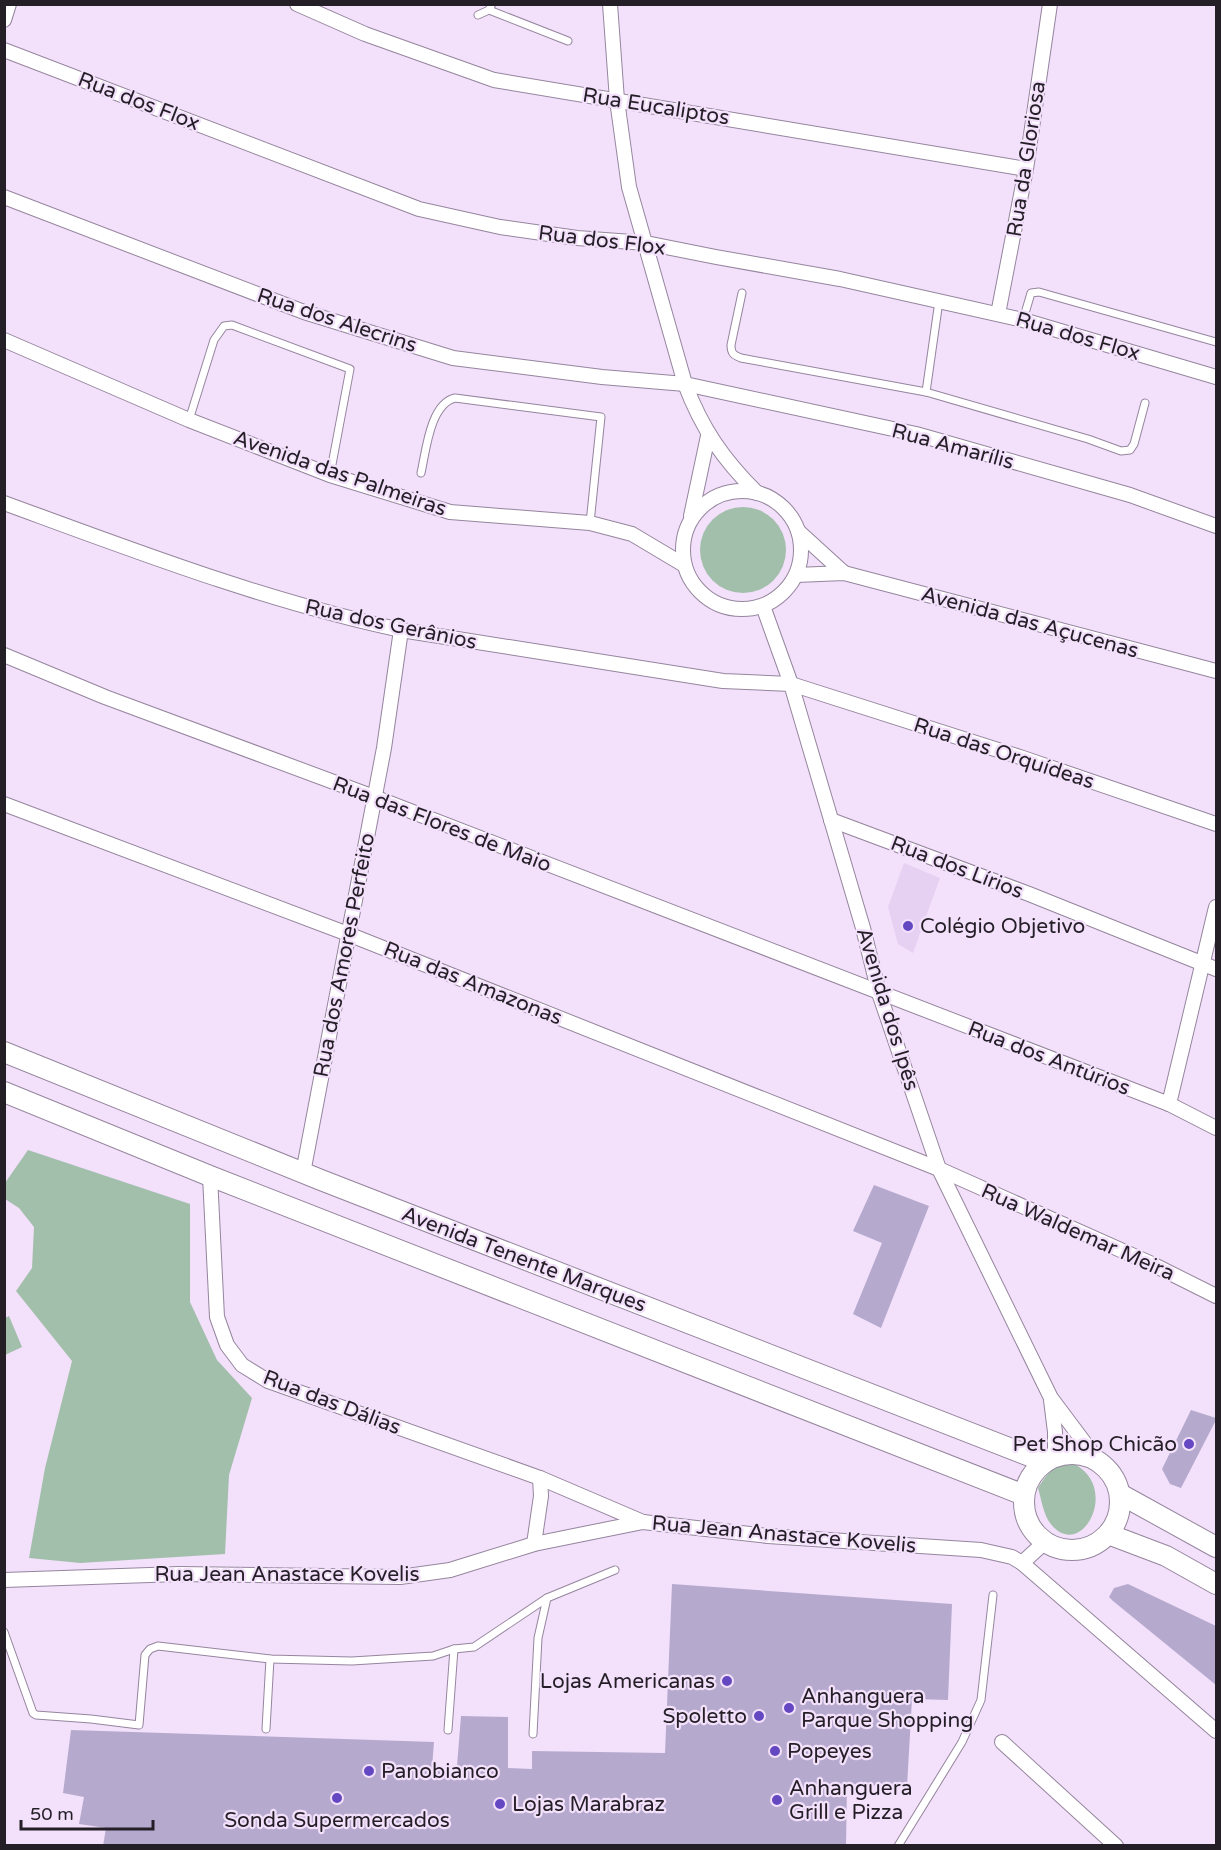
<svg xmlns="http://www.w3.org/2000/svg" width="1221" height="1850" viewBox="0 0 1221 1850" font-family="'Varela Round',sans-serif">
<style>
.built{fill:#e7d1f2}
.green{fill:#a2bfab}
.building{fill:#b5aace}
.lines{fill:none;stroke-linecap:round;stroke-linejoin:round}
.service-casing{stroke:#95859d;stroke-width:9}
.minor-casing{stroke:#95859d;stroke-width:16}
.secondary-casing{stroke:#95859d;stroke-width:22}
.service{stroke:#fff;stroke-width:7}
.minor{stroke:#fff;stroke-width:14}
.secondary{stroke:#fff;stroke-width:20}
.poi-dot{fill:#6448c1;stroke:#f3e0fb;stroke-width:2}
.labels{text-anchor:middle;stroke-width:4.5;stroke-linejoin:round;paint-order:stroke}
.street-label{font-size:21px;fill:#241e27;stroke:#f3e0fb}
.poi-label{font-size:21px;fill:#241e27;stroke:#f3e0fb;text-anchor:start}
</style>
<rect width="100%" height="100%" fill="#f3e0fb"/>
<path class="built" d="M904,863L940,878L913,953L898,944L888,907Z"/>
<g class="green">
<circle cx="743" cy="550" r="43"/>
<path d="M28,1150L190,1204V1302L217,1360L252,1398L229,1475L225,1554L80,1563L29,1558L45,1468L72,1361L16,1291L32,1268L34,1227L19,1208L5,1199V1183Z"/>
<path d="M9,1316L22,1347L5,1355V1318Z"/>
<path d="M1070,1462C1125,1485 1079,1568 1048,1520C1043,1511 1041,1498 1038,1488C1047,1474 1053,1465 1070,1462Z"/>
</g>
<g class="building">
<path d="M874,1185L929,1206L881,1328L853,1314L882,1243L853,1231Z"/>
<path d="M1191,1410L1216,1418V1420L1181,1488L1170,1484L1162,1469Z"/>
<path d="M672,1584L952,1604L948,1700L912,1699L907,1787L847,1784L846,1846H103L106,1828L79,1824L84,1797L63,1793L71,1730L434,1742L432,1768L457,1766L461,1716L508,1717V1768L532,1769V1751L665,1753Z"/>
<path d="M1128,1584L1216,1626V1685L1113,1601L1109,1597L1114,1588Z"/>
</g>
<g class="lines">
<defs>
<g id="service">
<path d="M489,10L568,41"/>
<path d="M478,15L489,10L492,4"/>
<path d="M742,293L731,345C731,354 734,355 741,358L926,392L1088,439L1121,451L1130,450L1134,444L1145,403"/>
<path d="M1023,320L1031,293L1039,292L1216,342"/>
<path d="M926,392L939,301"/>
<path d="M189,420L214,340L224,326L232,325L350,369L330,475"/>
<path d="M421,473C426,451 430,404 455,398L601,417L590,523"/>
<path d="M4,1632L33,1713L36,1715L91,1719L139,1725L145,1655L150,1649L158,1646L270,1659L352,1661L433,1656L454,1649L474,1647L547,1598L615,1570"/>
<path d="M266,1729L270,1659"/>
<path d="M448,1730L454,1649"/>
<path d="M533,1734L538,1638L547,1598"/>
<path d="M898,1846L962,1742L981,1700L993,1595"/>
</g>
<g id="minor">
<path d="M297,4L365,34L494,80L1026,169"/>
<path d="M610,4L617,100L629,187L685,384C702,429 723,459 757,493"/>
<path d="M4,20L9,4"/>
<path d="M4,50L419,209L500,227L577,238L646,243L716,257L840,279L1023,320L1216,377"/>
<path d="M4,197L304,312L453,358L602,377L685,384L916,434L1130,495L1216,526"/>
<path d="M998,314L1026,169L1050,4"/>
<path d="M4,340L189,420L330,475L450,512L590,523L632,534L684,565"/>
<circle cx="742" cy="550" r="59"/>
<path d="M4,503C135,551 265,601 401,630L723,681L791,684L1023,758L1216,824"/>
<path d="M691,516L708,436"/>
<path d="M799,532L844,573"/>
<path d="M796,575L844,573L1216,671"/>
<path d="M763,606L791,684L863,928L879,993L939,1169L1051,1398L1099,1462"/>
<path d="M4,655L105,697L374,797L1169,1104L1216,1128"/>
<path d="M4,804L348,934L939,1169L1152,1264L1216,1296"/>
<path d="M831,820L1029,894L1216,969"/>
<path d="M1169,1104L1216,907"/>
<path d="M303,1173L384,748L401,630"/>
<path d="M210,1176L217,1317L227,1345L242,1365L268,1381L540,1478L643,1522"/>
<path d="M1051,1400L1055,1432V1457"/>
<path d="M534,1544L541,1496L540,1478"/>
<path d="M1022,1563L1045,1542"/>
<path d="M4,1580L179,1574L400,1577L450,1570L534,1544L643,1522L768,1536L981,1550L1012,1557L1022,1563L1216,1731"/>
<path d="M1002,1742L1116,1846"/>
</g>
<g id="secondary">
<path d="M4,1052L321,1180L1045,1462"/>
<path d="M4,1092L210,1176L1024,1495"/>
<circle cx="1072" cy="1502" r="48"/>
<path d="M1120,1494L1216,1547"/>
<path d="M1108,1534L1166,1556L1216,1584"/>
</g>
</defs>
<use href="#service" class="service-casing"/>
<use href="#minor" class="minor-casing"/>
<use href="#secondary" class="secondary-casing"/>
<use href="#service" class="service"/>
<use href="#minor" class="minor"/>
<use href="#secondary" class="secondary"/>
</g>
<g class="poi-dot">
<circle cx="908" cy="926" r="6"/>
<circle cx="1189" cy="1444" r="6"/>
<circle cx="727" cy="1681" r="6"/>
<circle cx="789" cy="1708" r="6"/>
<circle cx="759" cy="1716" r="6"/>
<circle cx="775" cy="1751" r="6"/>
<circle cx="369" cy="1771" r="6"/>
<circle cx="337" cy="1798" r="6"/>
<circle cx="777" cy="1800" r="6"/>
<circle cx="500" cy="1804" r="6"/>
</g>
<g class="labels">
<g class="street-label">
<text transform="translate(139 101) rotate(21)" y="7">Rua dos Flox</text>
<text transform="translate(656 106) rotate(9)" y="7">Rua Eucaliptos</text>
<text transform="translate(1026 159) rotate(-81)" y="7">Rua da Gloriosa</text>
<text transform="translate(602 240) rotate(7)" y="7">Rua dos Flox</text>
<text transform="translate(337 320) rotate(18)" y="7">Rua dos Alecrins</text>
<text transform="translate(1078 336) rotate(16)" y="7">Rua dos Flox</text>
<text transform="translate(953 446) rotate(15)" y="7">Rua Amarílis</text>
<text transform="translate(340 473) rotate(19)" y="7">Avenida das Palmeiras</text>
<text transform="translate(1030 622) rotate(15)" y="7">Avenida das Açucenas</text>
<text transform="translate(391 624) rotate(12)" y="7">Rua dos Gerânios</text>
<text transform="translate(1004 753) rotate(18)" y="7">Rua das Orquídeas</text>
<text transform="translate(442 824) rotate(21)" y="7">Rua das Flores de Maio</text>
<text transform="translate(957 867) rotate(21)" y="7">Rua dos Lírios</text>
<text transform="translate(344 955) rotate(-79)" y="7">Rua dos Amores Perfeito</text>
<text transform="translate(473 983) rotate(22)" y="7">Rua das Amazonas</text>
<text transform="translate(888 1009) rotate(73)" y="7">Avenida dos Ipês</text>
<text transform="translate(1049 1058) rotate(21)" y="7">Rua dos Antúrios</text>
<text transform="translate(1078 1232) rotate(24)" y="7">Rua Waldemar Meira</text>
<text transform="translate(524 1259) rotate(21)" y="7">Avenida Tenente Marques</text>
<text transform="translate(332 1402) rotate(21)" y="7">Rua das Dálias</text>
<text transform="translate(784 1534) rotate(5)" y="7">Rua Jean Anastace Kovelis</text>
<text x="287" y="1581">Rua Jean Anastace Kovelis</text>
</g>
<g class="poi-label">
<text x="920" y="933">Colégio Objetivo</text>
<text x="1177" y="1451" text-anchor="end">Pet Shop Chicão</text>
<text x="715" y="1688" text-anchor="end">Lojas Americanas</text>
<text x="801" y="1703">Anhanguera<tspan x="801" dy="24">Parque Shopping</tspan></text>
<text x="747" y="1723" text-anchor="end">Spoletto</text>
<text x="787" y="1758">Popeyes</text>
<text x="381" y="1778">Panobianco</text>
<text x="789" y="1795">Anhanguera<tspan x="789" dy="24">Grill e Pizza</tspan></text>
<text x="512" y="1811">Lojas Marabraz</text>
<text x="337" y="1827" text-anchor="middle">Sonda Supermercados</text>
</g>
</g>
<rect width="1221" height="1850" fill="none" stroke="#241e27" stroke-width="12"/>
<path d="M21 1820v9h132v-9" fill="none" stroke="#241e27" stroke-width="3"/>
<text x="30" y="1820" font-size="18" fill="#241e27" stroke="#f3e0fb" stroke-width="4.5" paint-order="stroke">50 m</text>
</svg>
